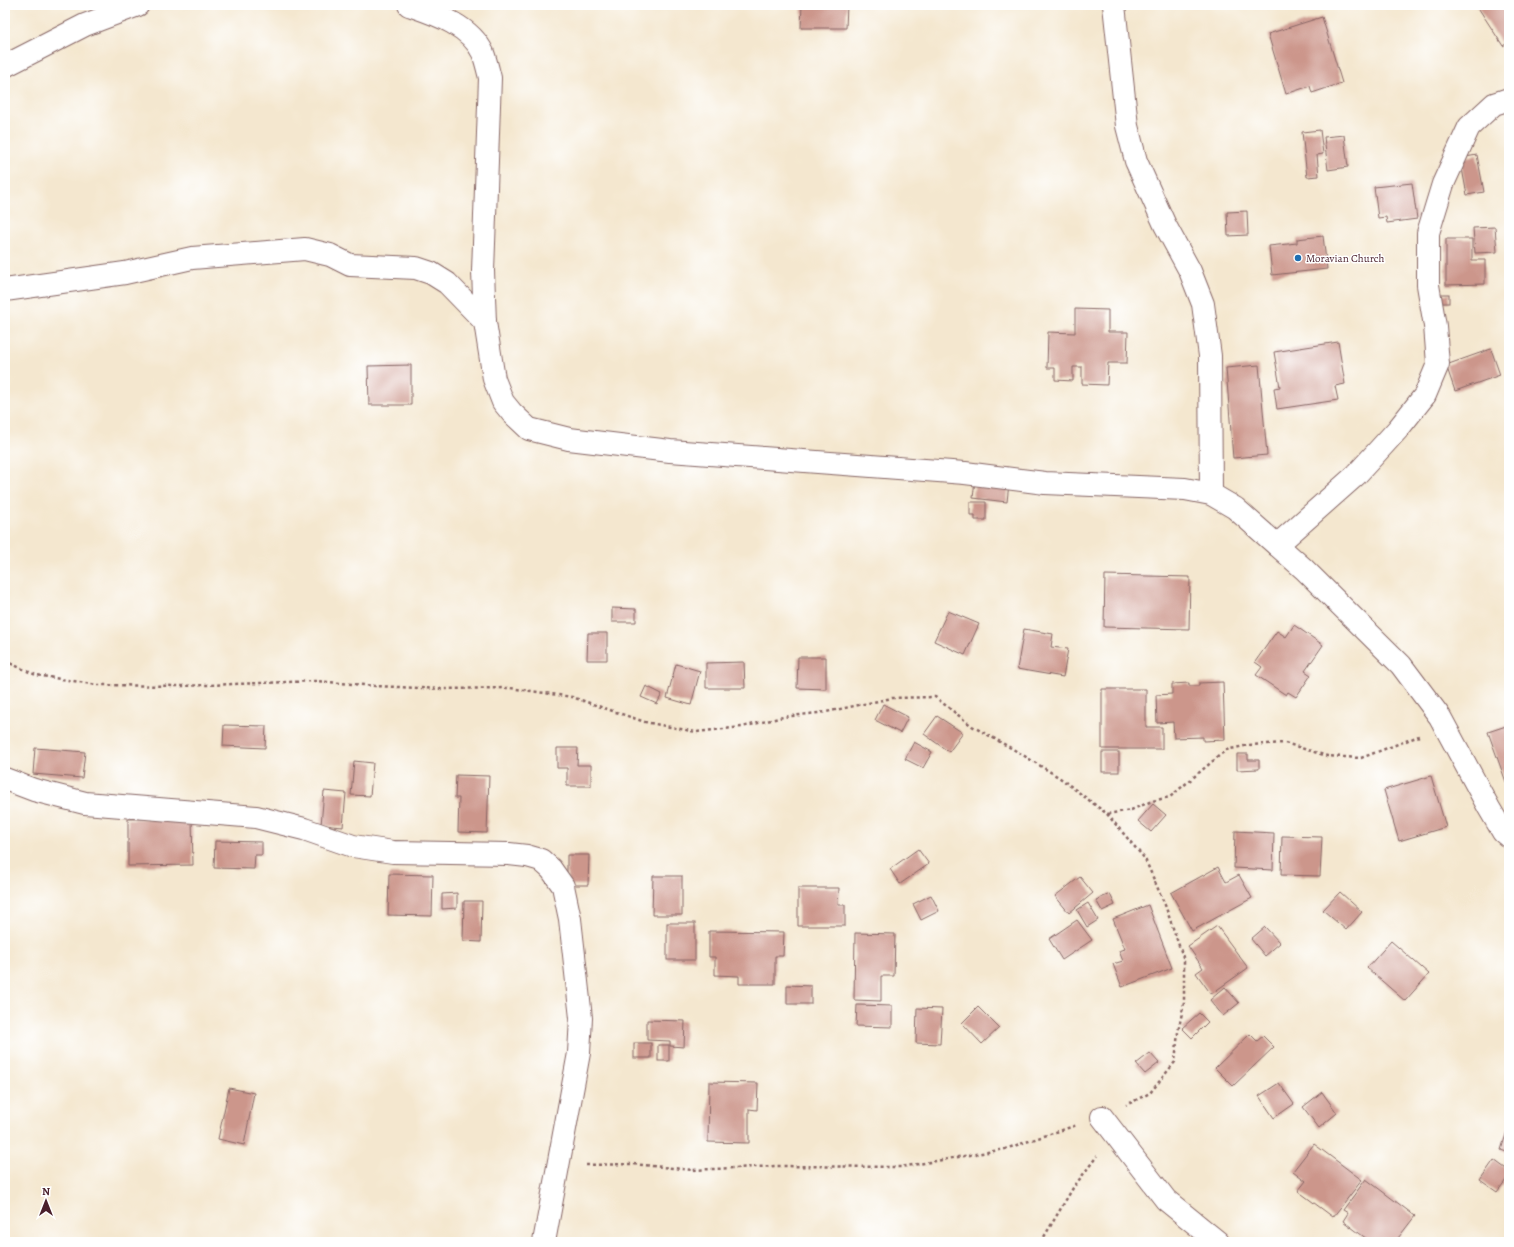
<svg xmlns="http://www.w3.org/2000/svg" width="1514" height="1247" viewBox="0 0 1514 1247" font-family="Alegreya,serif">
<style>
.building{fill:#cc968b}
.lines{fill:none;stroke-linecap:round;stroke-linejoin:round}
.street-casing{stroke:#866564;stroke-width:24}
.path{stroke:#866564;stroke-width:2.5;stroke-dasharray:3 3;stroke-linecap:butt}
.street{stroke:#fff;stroke-width:22}
.poi-dot{fill:#1f6fb2;stroke:#fff;stroke-width:1.5}
.labels{text-anchor:middle;stroke-width:3;stroke-linejoin:round;paint-order:stroke}
.poi-label{font-size:11px;fill:#4a1f2b;stroke:#fff;text-anchor:start}
</style>
<rect width="100%" height="100%" fill="#fff"/>
<filter id="ink" filterUnits="userSpaceOnUse"><feTurbulence type="fractalNoise" baseFrequency=".025" numOctaves="2"/><feDisplacementMap in="SourceGraphic" scale="8" xChannelSelector="R" yChannelSelector="G"/><feConvolveMatrix kernelMatrix="1 2 1 2 8 2 1 2 1" color-interpolation-filters="sRGB"/></filter>
<filter id="wash" filterUnits="userSpaceOnUse"><feTurbulence type="fractalNoise" baseFrequency=".012" numOctaves="4" result="noise"/><feDisplacementMap in="SourceGraphic" scale="16" xChannelSelector="R" yChannelSelector="G"/><feGaussianBlur stdDeviation="0.9" result="paint"/><feColorMatrix in="noise" values="0 0 0 0 0 0 0 0 0 0 0 0 0 0 0 0 0 1.4 0 .05"/><feComposite in="paint" operator="in"/></filter>
<g filter="url(#wash)">
<rect width="100%" height="100%" fill="#f4e7cf"/>
<g id="blocks">
<g class="building">
<path d="M802,5H847L846,28H801Z"/>
<path d="M1479,5H1509V42L1503,46L1477,6Z"/>
<path d="M1322,17L1342,83L1312,93L1310,86L1286,94L1268,34Z"/>
<path d="M1320,130L1323,154L1317,155L1319,176L1307,177L1302,132Z"/>
<path d="M1344,135L1348,167L1328,170L1324,137Z"/>
<path d="M1477,155L1484,192L1467,195L1460,158Z"/>
<path d="M1412,183L1417,219L1387,223L1386,217L1378,218L1374,187Z"/>
<path d="M1247,211L1248,235L1228,236L1227,212Z"/>
<path d="M1495,227L1497,252L1475,253L1473,228Z"/>
<path d="M1323,236L1327,269L1272,275L1269,246L1297,243V239Z"/>
<path d="M1446,239H1472V260H1485V284L1446,285Z"/>
<rect x="1436" y="294" width="13" height="9"/>
<path d="M1075,309L1108,310V332H1128L1127,363H1108L1107,385L1082,384V367H1073V381L1055,380V368H1047L1048,332L1075,333Z"/>
<path d="M1338,342L1345,384L1335,386L1338,400L1277,409L1274,388L1280,387L1274,352Z"/>
<path d="M1491,349L1500,375L1455,391L1446,365Z"/>
<path d="M411,365V405H369L368,366Z"/>
<path d="M1259,365L1267,455L1233,458L1226,368Z"/>
<path d="M975,480L1009,483L1007,502L973,498Z"/>
<path d="M970,502H986V520H975V515H970Z"/>
<path d="M1105,575L1190,577L1189,629L1104,627Z"/>
<path d="M612,608L636,609V622H612Z"/>
<path d="M948,611L979,624L965,655L934,641Z"/>
<path d="M1294,625L1323,645L1305,671L1311,675L1296,697L1288,692L1286,695L1256,675L1262,667L1255,662L1277,631L1286,637Z"/>
<path d="M1024,629L1053,634L1051,647L1068,649L1063,677L1017,669Z"/>
<path d="M588,633H607V660H587Z"/>
<path d="M798,657H826V689L797,688Z"/>
<path d="M744,662L745,688H706V663Z"/>
<path d="M676,664L700,671L691,705L667,698Z"/>
<path d="M1223,682L1225,740L1203,741V737L1174,738L1173,722L1157,723L1156,695L1172,694V684L1189,683V686H1199V683Z"/>
<path d="M646,686L662,694L657,704L641,697Z"/>
<path d="M1102,689H1146V727H1162V749H1102Z"/>
<path d="M883,704L908,717L900,733L875,720Z"/>
<path d="M937,716L963,733L949,752L924,734Z"/>
<path d="M224,725L266,726L265,748L223,746Z"/>
<path d="M1509,725V781L1506,782L1488,732Z"/>
<path d="M914,742L932,752L923,768L905,759Z"/>
<path d="M35,748L85,752L82,778L33,774Z"/>
<path d="M557,748H578L577,765H591V786H567V768H557Z"/>
<rect x="1102" y="752" width="17" height="20"/>
<path d="M1237,754H1248V760H1259V769L1237,770Z"/>
<path d="M354,761L373,763L370,796L351,795Z"/>
<path d="M456,775L489,776L487,833L458,832L459,798H455Z"/>
<path d="M1431,776L1446,827L1399,841L1384,790Z"/>
<path d="M324,791L346,793L343,827L321,825Z"/>
<path d="M1153,804L1166,815L1151,832L1138,821Z"/>
<path d="M192,818L193,865L128,866V819Z"/>
<path d="M1235,831L1274,833L1273,870L1234,868Z"/>
<path d="M1282,836L1322,837L1320,876L1281,875Z"/>
<path d="M215,841L262,842V855H255L254,869L214,868Z"/>
<path d="M918,849L929,864L900,884L890,869Z"/>
<path d="M567,855H589L588,885H567Z"/>
<path d="M1218,867L1226,882L1239,875L1252,898L1192,931L1171,893Z"/>
<path d="M389,874L433,875L432,916L388,915Z"/>
<path d="M653,876H682V915H652Z"/>
<path d="M1080,877L1093,893L1069,913L1055,896Z"/>
<path d="M798,888H839L838,905H845V926H798Z"/>
<path d="M1340,892L1362,912L1346,930L1323,910Z"/>
<path d="M457,893V908L442,909V894Z"/>
<path d="M1110,894L1115,905L1102,911L1096,900Z"/>
<path d="M931,895L939,911L921,920L913,904Z"/>
<path d="M464,901H482L481,942L463,941Z"/>
<path d="M1088,903L1098,920L1087,927L1077,910Z"/>
<path d="M1148,905L1172,968L1122,987L1113,964L1123,961L1119,951L1125,949L1113,919Z"/>
<path d="M1077,920L1092,940L1062,960L1049,939Z"/>
<rect x="667" y="923" width="28" height="37"/>
<path d="M1217,926L1248,968L1211,994L1196,973L1203,968L1188,946Z"/>
<path d="M1265,927L1280,943L1265,956L1251,939Z"/>
<path d="M709,931L784,932L783,956H775V984H739V976L715,975V957H709Z"/>
<path d="M855,933L895,934L894,976H881V1001L854,1000Z"/>
<path d="M1391,941L1429,974L1405,1001L1367,968Z"/>
<path d="M787,985L811,986V1004H787Z"/>
<path d="M1225,987L1239,1003L1223,1016L1210,1000Z"/>
<path d="M857,1005L892,1006V1027L856,1026Z"/>
<path d="M978,1007L999,1028L982,1044L962,1023Z"/>
<path d="M917,1008L942,1009L940,1044L916,1043Z"/>
<path d="M1199,1013L1208,1022L1192,1038L1182,1028Z"/>
<path d="M647,1020L685,1021L684,1047L670,1046V1041L647,1040Z"/>
<path d="M1250,1034L1257,1041L1263,1036L1274,1047L1233,1086L1215,1068Z"/>
<rect x="634" y="1043" width="17" height="15"/>
<rect x="658" y="1045" width="11" height="16"/>
<path d="M1150,1053L1159,1063L1145,1074L1136,1064Z"/>
<path d="M709,1082L758,1083L757,1110L749,1109V1143L708,1142Z"/>
<path d="M1279,1083L1294,1104L1274,1118L1259,1096Z"/>
<path d="M229,1088L254,1093L244,1145L218,1139Z"/>
<path d="M1322,1092L1337,1113L1319,1128L1303,1107Z"/>
<path d="M1509,1125V1153L1501,1150Z"/>
<path d="M1314,1144L1362,1180L1333,1217L1298,1191L1306,1181L1293,1171Z"/>
<path d="M1494,1160L1509,1171V1176L1497,1192L1480,1180Z"/>
<path d="M1366,1179L1415,1216L1395,1242H1371L1343,1221L1348,1213L1343,1210Z"/>
</g>
</g>
</g>
<g filter="url(#ink)">
<use href="#blocks" fill-opacity="0" stroke="#866564" stroke-width="1"/>
<g class="lines">
<defs>
<g id="street">
<path d="M409,5C435,14 470,25 483,53C486,61 488,70 490,78L483,271L485,322L494,379L503,402L512,413L529,429L569,439L670,451L965,473L1045,483L1185,489L1211,494L1235,508L1304,569L1401,665L1440,717L1489,808L1503,832L1509,837"/>
<path d="M1114,5L1127,126L1136,161L1165,225L1190,271L1203,304L1210,356L1211,494"/>
<path d="M5,66L85,25L138,5"/>
<path d="M5,290L125,273L192,258L305,249L330,255L350,265L416,268L431,273L447,283L485,322"/>
<path d="M1277,545L1356,475L1398,429L1425,395L1438,364L1435,326L1428,285V233L1443,184L1469,127L1494,104L1509,99"/>
<path d="M5,779L34,790L85,803L256,817L304,829L353,846L393,852L509,854L527,856L541,860L551,869L563,886L570,919L581,1018L579,1053L544,1242"/>
<path d="M1102,1117L1166,1200L1218,1242"/>
</g>
</defs>
<use href="#street" class="street-casing"/>
<g class="path">
<path d="M5,661L36,675L98,685L181,686L315,681L375,686L442,689L510,688L572,697L645,722L696,732L742,727L783,717L826,712L892,698L935,697L972,726L1018,752L1060,778L1107,814L1131,810L1152,801L1170,797L1226,750L1249,745L1285,743L1327,756L1361,758L1419,736"/>
<path d="M1107,814L1145,859L1165,905L1184,960V1003L1178,1032L1175,1062L1150,1093L1126,1105"/>
<path d="M586,1165L633,1164L692,1170L777,1166L901,1167L1005,1149L1077,1125"/>
<path d="M1041,1242L1073,1188L1097,1156"/>
</g>
<use href="#street" class="street"/>
</g>
</g>
<circle class="poi-dot" cx="1298" cy="258" r="4"/>
<g class="labels">
<g class="poi-label">
<text x="1306" y="262">Moravian Church</text>
</g>
</g>
<rect width="1514" height="1247" fill="none" stroke="#fff" stroke-width="20"/>
<g transform="translate(46 1201)" stroke="#ffffff" stroke-width="3" paint-order="stroke">
<path d="M0-3L7 15L0 10L-7 15Z" fill="#4a1f2b"/>
<text y="-6" font-size="11" font-weight="bold" text-anchor="middle" fill="#4a1f2b">N</text>
</g>
</svg>
